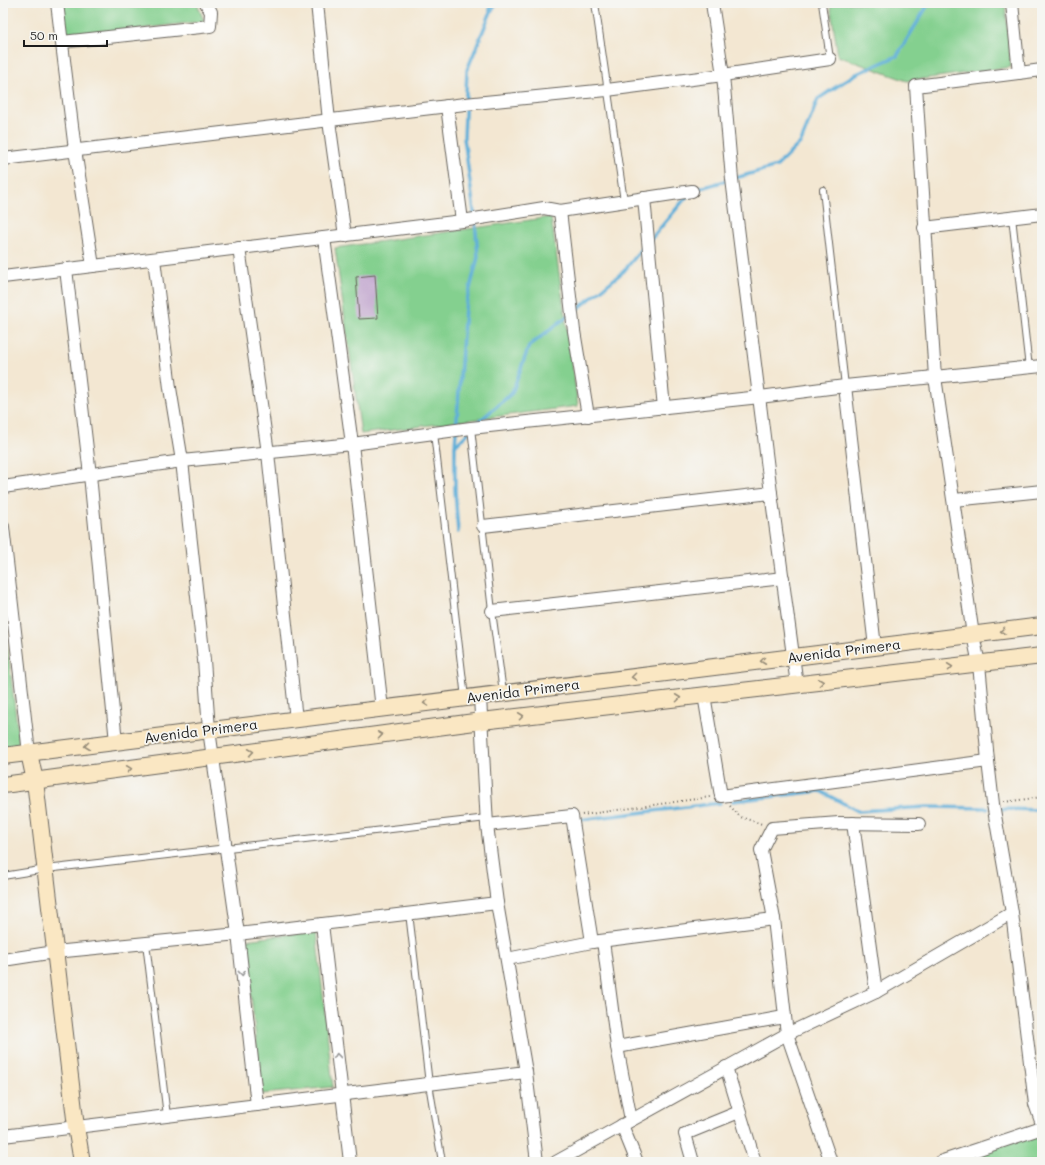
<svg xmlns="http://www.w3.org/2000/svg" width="1045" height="1165" viewBox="0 0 1045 1165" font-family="Mali,sans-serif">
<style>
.green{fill:#84d08f;stroke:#507656}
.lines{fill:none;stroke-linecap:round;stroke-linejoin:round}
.stream{stroke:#5fafd9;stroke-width:3.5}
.building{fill:#c4aad0}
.lane-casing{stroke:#67635c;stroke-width:8}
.street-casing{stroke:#67635c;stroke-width:14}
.secondary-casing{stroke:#67635c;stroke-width:18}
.path{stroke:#67635c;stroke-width:2;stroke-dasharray:1 3;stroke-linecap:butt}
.lane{stroke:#fff;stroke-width:6}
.street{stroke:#fff;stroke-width:12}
.secondary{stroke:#fae7c3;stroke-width:16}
.oneway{stroke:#968c78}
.oneway2{stroke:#999}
.labels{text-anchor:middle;stroke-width:3.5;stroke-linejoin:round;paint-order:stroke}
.street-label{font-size:14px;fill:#1c1c1c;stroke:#f6f6f2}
</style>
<rect width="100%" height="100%" fill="#f6f6f2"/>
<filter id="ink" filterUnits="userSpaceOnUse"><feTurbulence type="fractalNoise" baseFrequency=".025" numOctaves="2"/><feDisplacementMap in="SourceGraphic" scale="8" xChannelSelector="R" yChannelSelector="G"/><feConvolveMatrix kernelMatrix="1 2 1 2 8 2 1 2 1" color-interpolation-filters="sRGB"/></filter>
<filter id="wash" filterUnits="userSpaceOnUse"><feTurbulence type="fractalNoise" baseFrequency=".012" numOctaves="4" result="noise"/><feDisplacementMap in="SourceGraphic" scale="16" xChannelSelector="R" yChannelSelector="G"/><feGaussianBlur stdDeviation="0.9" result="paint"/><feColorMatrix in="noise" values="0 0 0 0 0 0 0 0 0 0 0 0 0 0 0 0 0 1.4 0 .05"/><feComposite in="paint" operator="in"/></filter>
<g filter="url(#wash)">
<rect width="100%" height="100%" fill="#f3e7d2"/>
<g class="green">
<path d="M61,3H197L204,21L66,38Z"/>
<path d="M830,3H1005L1011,67L907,81L838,56Z"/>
<path d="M551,217L578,406L361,434L335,248Z"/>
<path d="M3,612L19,742L11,751L3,753Z"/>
<path d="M316,931L333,1087L262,1094L245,940Z"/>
<path d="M1040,1133L1042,1138V1162H949Z"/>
</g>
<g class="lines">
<g class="stream">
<path d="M491,13L496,3"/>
<path d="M694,190L777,166L801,142L818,99L854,75L897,56L929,3"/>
<path d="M651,239L688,195"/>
<path d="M574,312L624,271L645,245"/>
<path d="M476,424L512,393L529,346L569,315"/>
<path d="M455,446L465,308L478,257L475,219L464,138L467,70L490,14V3"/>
<path d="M458,532L455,490V446L468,433"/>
<path d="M733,801L820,791L858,811L927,807L988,808"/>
<path d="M1001,809L1042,810"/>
<path d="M579,820L720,803"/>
</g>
</g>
<g id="blocks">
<path class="building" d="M375,275L378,318L359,319L356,277Z"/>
</g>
</g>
<g filter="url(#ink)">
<use href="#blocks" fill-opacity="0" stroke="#67635c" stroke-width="1"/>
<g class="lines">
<defs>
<g id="lane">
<path d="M595,3L624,201"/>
<path d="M822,3L830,59"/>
<path d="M823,190L845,386"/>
<path d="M1012,217L1029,368"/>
<path d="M471,428L492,611L503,692"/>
<path d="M434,433L465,698"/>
<path d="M3,876L46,869L487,818"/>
<path d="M409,913L429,1084L442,1162"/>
<path d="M146,943L167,1116"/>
</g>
<g id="street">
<path d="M57,3L75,150L93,266"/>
<path d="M317,3L329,121L345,236"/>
<path d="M712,3L723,75L732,179L771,493L797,685"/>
<path d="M1012,3L1019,73"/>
<path d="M62,42L210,26L211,12L206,3"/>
<path d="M1042,70L916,86L935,377L973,635L979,664L988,761L993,804L1012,913L1035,1104L1042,1124"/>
<path d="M447,106L462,221"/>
<path d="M3,159L465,104L607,90L723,75L830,59"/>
<path d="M644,198L664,408"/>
<path d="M560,211L574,331L588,416"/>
<path d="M924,228L1042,214"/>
<path d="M324,238L352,444L382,709"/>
<path d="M239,248L268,453L296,720"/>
<path d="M154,259L170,388L182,461L204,660L209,730L238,934L257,1105"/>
<path d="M66,269L90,475L116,742"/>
<path d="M3,277L462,221L544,208L560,211L692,191"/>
<path d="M845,386L875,647"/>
<path d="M3,487L182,461L352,444L471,428L760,397L845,386L1042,366"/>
<path d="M954,500L1042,491"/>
<path d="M483,526L771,493"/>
<path d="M3,527L29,753"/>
<path d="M492,611L783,578"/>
<path d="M704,695L721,796L988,761"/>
<path d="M480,697L487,825L497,903L526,1072L537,1162"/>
<path d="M853,823L876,992"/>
<path d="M487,825L572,816L592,942"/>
<path d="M322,924L350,1162"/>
<path d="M603,941L617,1047L631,1120"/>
<path d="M507,959L592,942L774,919"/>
<path d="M3,960L55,952L238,934L497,903"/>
<path d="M617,1047L784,1017"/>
<path d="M726,1067L755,1162"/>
<path d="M622,1125L637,1162"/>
<path d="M3,1136L526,1072"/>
<path d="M556,1162L787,1034L876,992L1012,913"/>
<path d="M693,1162L685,1134L739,1112"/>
<path d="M831,1162L787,1034L774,919L761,850L772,828L839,823L919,824"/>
<path d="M940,1162L1042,1128"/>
</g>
<g id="secondary">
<path d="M29,753L35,781L76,1127L82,1162"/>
<path d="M3,756L1042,626"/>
<path d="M3,785L482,721L1042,656"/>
</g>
</defs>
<use href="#lane" class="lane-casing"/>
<use href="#street" class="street-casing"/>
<use href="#secondary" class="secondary-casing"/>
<g class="path">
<path d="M1004,802L1042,797"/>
<path d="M730,806L740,817L762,824"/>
<path d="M582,815L710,797"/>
</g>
<use href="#lane" class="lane"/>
<use href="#street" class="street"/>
<use href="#secondary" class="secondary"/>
</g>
<defs><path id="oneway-chevron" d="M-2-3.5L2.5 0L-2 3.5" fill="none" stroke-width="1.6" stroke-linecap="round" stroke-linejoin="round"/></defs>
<g class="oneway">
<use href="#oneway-chevron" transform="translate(1003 631) rotate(173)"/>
<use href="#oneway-chevron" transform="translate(763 661) rotate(173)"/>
<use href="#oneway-chevron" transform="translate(950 667) rotate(-7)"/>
<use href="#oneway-chevron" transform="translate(634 677) rotate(173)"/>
<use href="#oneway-chevron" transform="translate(821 682) rotate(-7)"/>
<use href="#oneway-chevron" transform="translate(678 698) rotate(-7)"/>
<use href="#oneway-chevron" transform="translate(426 703) rotate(173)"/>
<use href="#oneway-chevron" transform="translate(521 716) rotate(-7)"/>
<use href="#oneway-chevron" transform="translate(380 735) rotate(-8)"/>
<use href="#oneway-chevron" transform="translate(87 746) rotate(173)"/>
<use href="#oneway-chevron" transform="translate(251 752) rotate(-8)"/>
<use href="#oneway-chevron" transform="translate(129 769) rotate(-8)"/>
</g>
<g class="oneway2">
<use href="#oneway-chevron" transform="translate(242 973) rotate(84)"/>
<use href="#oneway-chevron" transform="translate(337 1056) rotate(-96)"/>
</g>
</g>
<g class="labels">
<g class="street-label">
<text transform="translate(844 651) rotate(-7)" y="5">Avenida Primera</text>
<text transform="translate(523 691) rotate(-7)" y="5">Avenida Primera</text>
<text transform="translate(201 731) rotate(-7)" y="5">Avenida Primera</text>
</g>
</g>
<rect width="1045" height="1165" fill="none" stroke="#f6f6f2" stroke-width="16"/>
<path d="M24 40v6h83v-6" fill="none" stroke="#1c1c1c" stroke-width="2"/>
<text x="30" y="40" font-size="12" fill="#1c1c1c" stroke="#f6f6f2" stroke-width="3" paint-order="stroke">50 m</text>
</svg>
